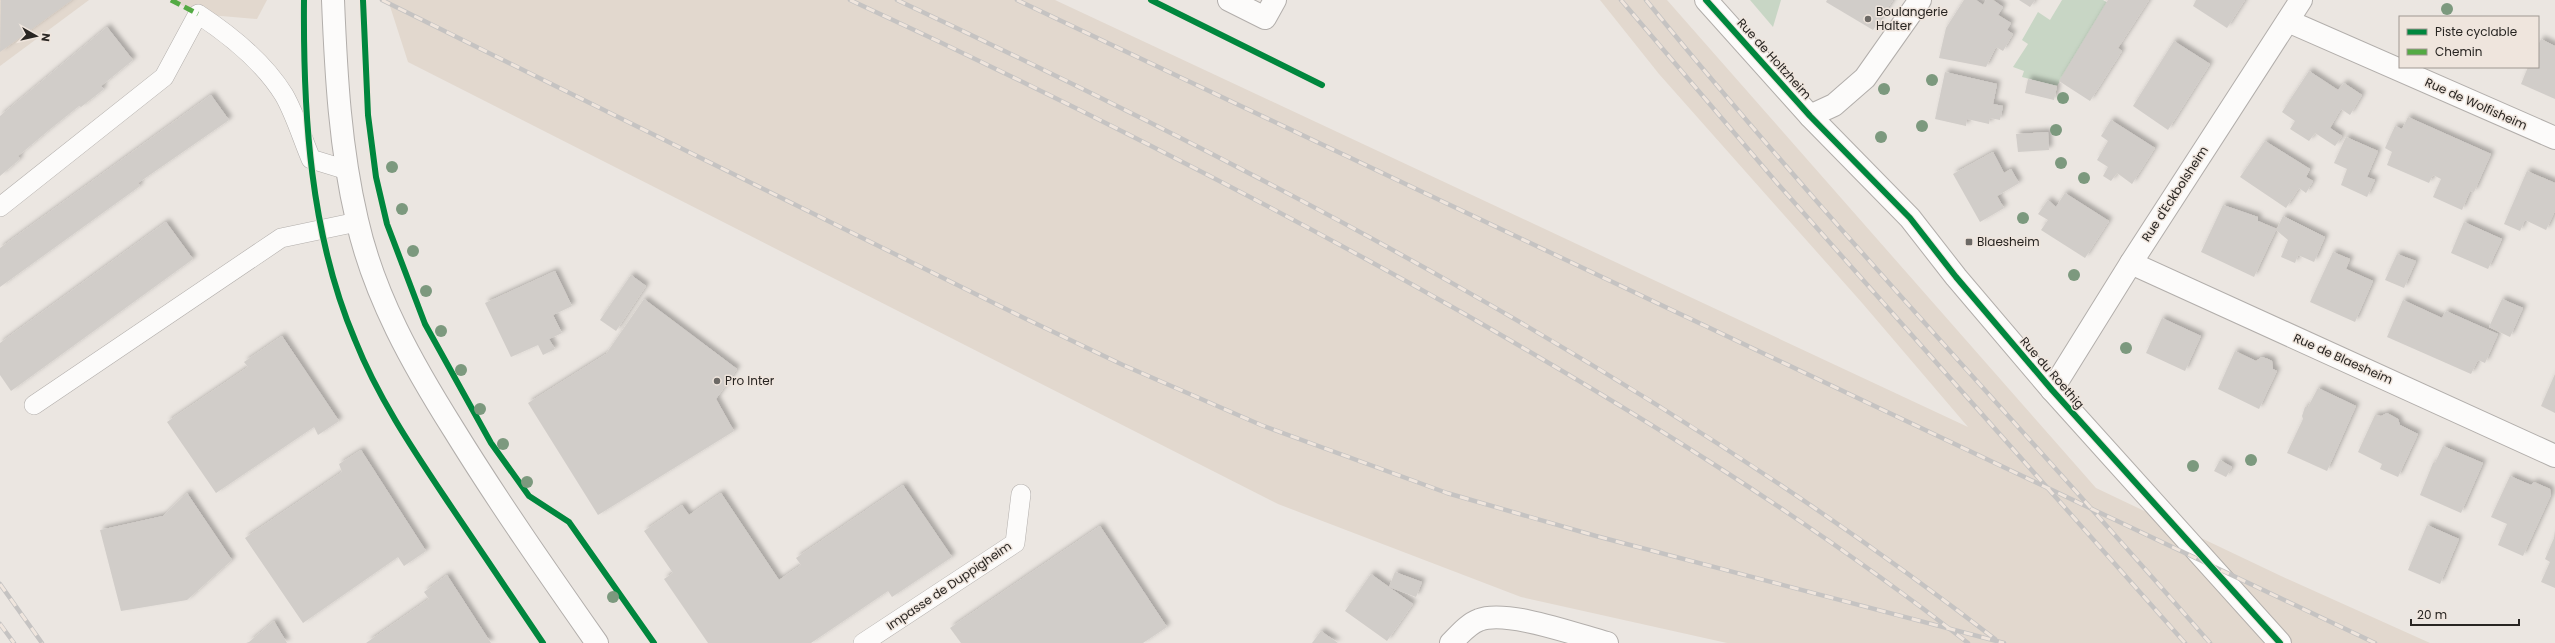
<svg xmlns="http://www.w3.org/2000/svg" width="2555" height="643" viewBox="0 0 2555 643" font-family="Poppins,sans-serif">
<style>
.built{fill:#e2d8ce}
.green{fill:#c8d6c5}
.building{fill:#d1cdc9;filter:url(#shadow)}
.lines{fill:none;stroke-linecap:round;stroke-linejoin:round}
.lane-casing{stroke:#b2aeab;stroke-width:20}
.street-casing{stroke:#b2aeab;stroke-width:24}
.secondary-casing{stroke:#b2aeab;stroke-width:24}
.lane{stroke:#fcfbfa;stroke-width:19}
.street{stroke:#fcfbfa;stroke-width:22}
.secondary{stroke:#fcfbfa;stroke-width:22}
.rail-casing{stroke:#c5c3c2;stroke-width:4.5}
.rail{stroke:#efe5dd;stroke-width:3;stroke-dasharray:9;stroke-linecap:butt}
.quiet{stroke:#53aa43;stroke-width:5;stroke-dasharray:10 5;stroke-linecap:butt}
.cycleway-casing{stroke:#efe5dd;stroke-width:8}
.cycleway{stroke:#00873e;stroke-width:6}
.tree{fill:#7c997e}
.poi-dot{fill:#6c6965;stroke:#efe5dd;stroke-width:1.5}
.labels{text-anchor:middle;stroke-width:3;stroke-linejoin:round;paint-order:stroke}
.poi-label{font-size:12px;fill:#282522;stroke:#efe5dd;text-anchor:start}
.street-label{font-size:12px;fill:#282522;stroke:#efe5dd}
</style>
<defs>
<filter id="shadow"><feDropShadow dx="3.5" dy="-3.5" stdDeviation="2" flood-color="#0004"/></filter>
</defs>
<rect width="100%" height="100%" fill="#ebe6e1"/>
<g class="built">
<path d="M0,0H89L0,66Z"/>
<path d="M172,0H267L257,19L198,14Z"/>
<path d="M388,0H1055L1968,427L1863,304L1659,74L1600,0H1667L2096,488L2281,576L2430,643H1727L1521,597L1278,504L408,62Z"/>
</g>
<g class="green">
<path d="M1750,0H1781L1773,27Z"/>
<path d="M2062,0H2103L2108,3L2057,86L2022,77L2024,71L2013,67L2028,44L2022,40L2038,12L2050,20Z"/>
</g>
<g class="building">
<path d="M1,0H72L0,52Z"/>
<path d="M1827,0H1893L1873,30L1826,2Z"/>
<path d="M1964,0H1976L1983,5L1986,0H1993L2003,7L1998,15L2011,23L2007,30L2013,34L2003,51L1996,47L1986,67L1939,58L1946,28Z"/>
<path d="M2019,0H2035L2030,7Z"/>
<path d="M2108,0H2149L2118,48L2122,51L2090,101L2059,81Z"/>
<path d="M2196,0H2245L2227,28L2193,6Z"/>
<path d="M107,27L133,60L101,86L104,89L81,107L79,106L49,130L18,156L20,159L0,176V116Z"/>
<path d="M2541,39L2555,46V99L2521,84L2528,67H2538V45Z"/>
<path d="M2174,41L2210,64L2168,130L2133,106Z"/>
<path d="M2309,71L2338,90L2344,83L2362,95L2350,115L2341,109L2330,128L2342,136L2335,146L2315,133L2309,141L2290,129L2295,121L2282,112Z"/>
<path d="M1945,72L1997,84L1993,104L2003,106L2000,120L1990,118L1989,124L1967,119L1966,126L1935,119Z"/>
<path d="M2028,79L2057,86L2054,100L2025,93Z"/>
<path d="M211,95L229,120L138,183L140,186L0,287V248Z"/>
<path d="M2408,117L2491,154L2474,192L2470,191L2462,210L2433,197L2441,179L2433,175L2429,183L2387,165L2392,152L2385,148L2395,126L2402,129Z"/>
<path d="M2111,120L2155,148L2132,184L2117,173L2111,181L2103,176L2108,167L2097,160L2108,141L2101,136Z"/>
<path d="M2048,132L2049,150L2018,152L2016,134Z"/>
<path d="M2346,137L2378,151L2367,177L2375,180L2367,197L2341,185L2347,169L2334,163Z"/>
<path d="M2265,141L2310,169L2306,177L2313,181L2306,193L2299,188L2286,208L2240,177Z"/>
<path d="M1993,152L2004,173L2011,169L2019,183L1997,196L2004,208L1980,222L1953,174Z"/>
<path d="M2527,171L2555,183V211L2546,230L2525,220L2520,231L2504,224Z"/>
<path d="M2065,193L2109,221L2085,258L2041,230L2048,220L2038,214L2048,200L2056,207Z"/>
<path d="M2223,205L2258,217V221L2277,229L2283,216L2325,237L2314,262L2298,255L2295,263L2281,257L2288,240L2276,230L2254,277L2201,252Z"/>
<path d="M166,222L193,259L11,391L0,375V343Z"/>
<path d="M2464,222L2502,239L2488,269L2451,253Z"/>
<path d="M2333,252L2350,259L2346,269L2373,281L2355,322L2310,302Z"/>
<path d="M2397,254L2416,261L2404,288L2385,280Z"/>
<path d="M555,271L572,306L553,315L562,333L549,339L555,349L543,355L538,345L511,357L485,303Z"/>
<path d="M631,275L646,286L616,331L600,320Z"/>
<path d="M644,299L737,369L716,399L734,431L598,515L528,403L606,354Z"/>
<path d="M2502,299L2523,308L2510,337L2489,327Z"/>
<path d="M2403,300L2442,318L2446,311L2498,334L2485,363L2478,360L2471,374L2387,337Z"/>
<path d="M2162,318L2201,336L2185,371L2146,353Z"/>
<path d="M282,336L339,421L318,435L314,427L216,493L167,422L248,367L244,362Z"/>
<path d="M2235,351L2256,361L2262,357L2268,359L2272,361L2273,369L2277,371L2259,409L2218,389Z"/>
<path d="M2555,374V413L2541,406Z"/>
<path d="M2318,388L2356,406L2327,471L2287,453L2303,419L2302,416L2305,407H2308Z"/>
<path d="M2387,413L2398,419L2400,425L2418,434L2398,477L2380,469L2382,464L2358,452L2375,415L2381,416Z"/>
<path d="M2443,446L2483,463L2461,513L2420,495L2433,463H2435Z"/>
<path d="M361,450L426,551L404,566L398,557L303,623L245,538L342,472L339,464Z"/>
<path d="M2220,460L2232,467L2226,477L2214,471Z"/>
<path d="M2510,476L2531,485L2534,482L2550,489L2551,495L2523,556L2498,545L2507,524L2491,517Z"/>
<path d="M903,485L952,557L892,597L888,591L811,643H708L664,579L673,573L644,531L682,505L689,515L721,493L779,580L801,565L796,558Z"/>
<path d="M187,493L232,560L187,600L121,611L100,530L163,516Z"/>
<path d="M2427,525L2459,539L2440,584L2408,570Z"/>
<path d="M1100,526L1167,627L1143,643H961L950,628Z"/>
<path d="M2555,530V588L2541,582L2550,562L2545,559L2554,538Z"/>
<path d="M1395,572L1422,582L1416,597L1389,587L1413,604L1387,641L1345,611L1371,574L1389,587Z"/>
<path d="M447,575L491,643H366L429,599L424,592Z"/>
<path d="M274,621L287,643H246L249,642Z"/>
<path d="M1321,631L1338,643H1312Z"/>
</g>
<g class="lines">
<defs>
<g id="lane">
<path d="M0,207L164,77L198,14C230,35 263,61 284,95C295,114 302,138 311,159L347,170"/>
<path d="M34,405L281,238L357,222"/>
<path d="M863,643L1015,543L1021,494"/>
</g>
<g id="street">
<path d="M1229,0L1265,18L1275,0"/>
<path d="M1706,0L1810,116L1910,218L1956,277L2052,390L2280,643"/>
<path d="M2288,21L2555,138"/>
<path d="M1810,116L1834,105L1865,78L1920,0"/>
<path d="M2131,263L2555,456"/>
<path d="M2052,390L2131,263L2301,0"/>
<path d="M1451,643C1459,635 1468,624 1479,620C1506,609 1577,635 1607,643"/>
</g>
<path id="secondary" d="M333,0C336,74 340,148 357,220C374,296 413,365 454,430C499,503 548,573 597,643"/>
</defs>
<use href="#lane" class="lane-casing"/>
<use href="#street" class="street-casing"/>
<use href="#secondary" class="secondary-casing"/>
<use href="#lane" class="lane"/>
<use href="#street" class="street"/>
<use href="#secondary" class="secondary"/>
<defs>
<g id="rail">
<path d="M382,0L1022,317L1123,365L1261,425L1447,493L1596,536L2004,643"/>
<path d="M850,0C1058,96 1263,200 1463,313C1637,413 1809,519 1968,643"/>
<path d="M897,0C1278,178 1662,382 1995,639"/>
<path d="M1017,0L2375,643"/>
<path d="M1621,0L1777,183L2185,643"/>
<path d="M1646,0C1826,221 2023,428 2210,643"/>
<path d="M0,584L42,643"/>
<path d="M0,624L14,643"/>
</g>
</defs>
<use href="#rail" class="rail-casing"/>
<use href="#rail" class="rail"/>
<path class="quiet" d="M171,0L198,14"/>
<defs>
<g id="cycleway">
<path d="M304,0C303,114 310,234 355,340C378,398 414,451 448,502C480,549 511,596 543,643"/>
<path d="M363,0L368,115L376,177L387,224L425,324L491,443L529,496L569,522L654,643"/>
<path d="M1151,0L1322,85"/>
<path d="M1706,0L1810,116L1910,218L1956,277L2052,390L2280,643"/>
</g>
</defs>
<use href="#cycleway" class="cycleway-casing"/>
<use href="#cycleway" class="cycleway"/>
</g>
<g class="tree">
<circle cx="2447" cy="9" r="6"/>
<circle cx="1932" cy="80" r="6"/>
<circle cx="1884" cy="89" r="6"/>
<circle cx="2063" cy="98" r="6"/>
<circle cx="1922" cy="126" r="6"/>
<circle cx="2056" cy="130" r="6"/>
<circle cx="1881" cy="137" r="6"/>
<circle cx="2061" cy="163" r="6"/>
<circle cx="392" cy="167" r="6"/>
<circle cx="2084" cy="178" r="6"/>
<circle cx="402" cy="209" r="6"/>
<circle cx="2023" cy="218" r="6"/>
<circle cx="413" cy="251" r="6"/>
<circle cx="2074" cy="275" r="6"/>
<circle cx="426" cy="291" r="6"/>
<circle cx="441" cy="331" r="6"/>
<circle cx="2126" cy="348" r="6"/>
<circle cx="461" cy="370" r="6"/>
<circle cx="480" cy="409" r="6"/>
<circle cx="503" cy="444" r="6"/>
<circle cx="2251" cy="460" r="6"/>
<circle cx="2193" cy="466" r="6"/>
<circle cx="527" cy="482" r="6"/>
<circle cx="613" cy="597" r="6"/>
</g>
<g class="poi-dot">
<circle cx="1868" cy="19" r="4"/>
<rect x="1965" y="238" width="8" height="8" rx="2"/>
<circle cx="717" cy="381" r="4"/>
</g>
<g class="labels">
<g class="poi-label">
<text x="1876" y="16">Boulangerie<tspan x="1876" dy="14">Halter</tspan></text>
<text x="1977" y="246">Blaesheim</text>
<text x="725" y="385">Pro Inter</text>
</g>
<g class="street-label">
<text transform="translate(1774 59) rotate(48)" y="4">Rue de Holtzheim</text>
<text transform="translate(2476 104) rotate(24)" y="4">Rue de Wolfisheim</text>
<text transform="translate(2175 194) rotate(-57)" y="4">Rue d'Eckbolsheim</text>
<text transform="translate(2343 359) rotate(24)" y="4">Rue de Blaesheim</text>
<text transform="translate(2052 373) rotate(49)" y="4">Rue du Roethig</text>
<text transform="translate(949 586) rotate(-34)" y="4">Impasse de Duppigheim</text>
</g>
</g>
<rect x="2399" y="16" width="140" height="52" fill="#efe5dd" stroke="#9f9892"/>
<rect x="2407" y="29" width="20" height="6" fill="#00873e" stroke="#9f9892"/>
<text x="2435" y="36" font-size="12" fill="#282522">Piste cyclable</text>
<rect x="2407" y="49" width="20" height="6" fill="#53aa43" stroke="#9f9892"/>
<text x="2435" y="56" font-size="12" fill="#282522">Chemin</text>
<g transform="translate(36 36) rotate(98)" stroke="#efe5dd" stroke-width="3" paint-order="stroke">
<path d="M0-3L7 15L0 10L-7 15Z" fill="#282522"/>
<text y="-6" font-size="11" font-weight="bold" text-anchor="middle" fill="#282522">N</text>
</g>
<path d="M2411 619v6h108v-6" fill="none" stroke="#282522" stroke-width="2"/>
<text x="2417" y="619" font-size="12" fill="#282522" stroke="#efe5dd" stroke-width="3" paint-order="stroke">20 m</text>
</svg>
